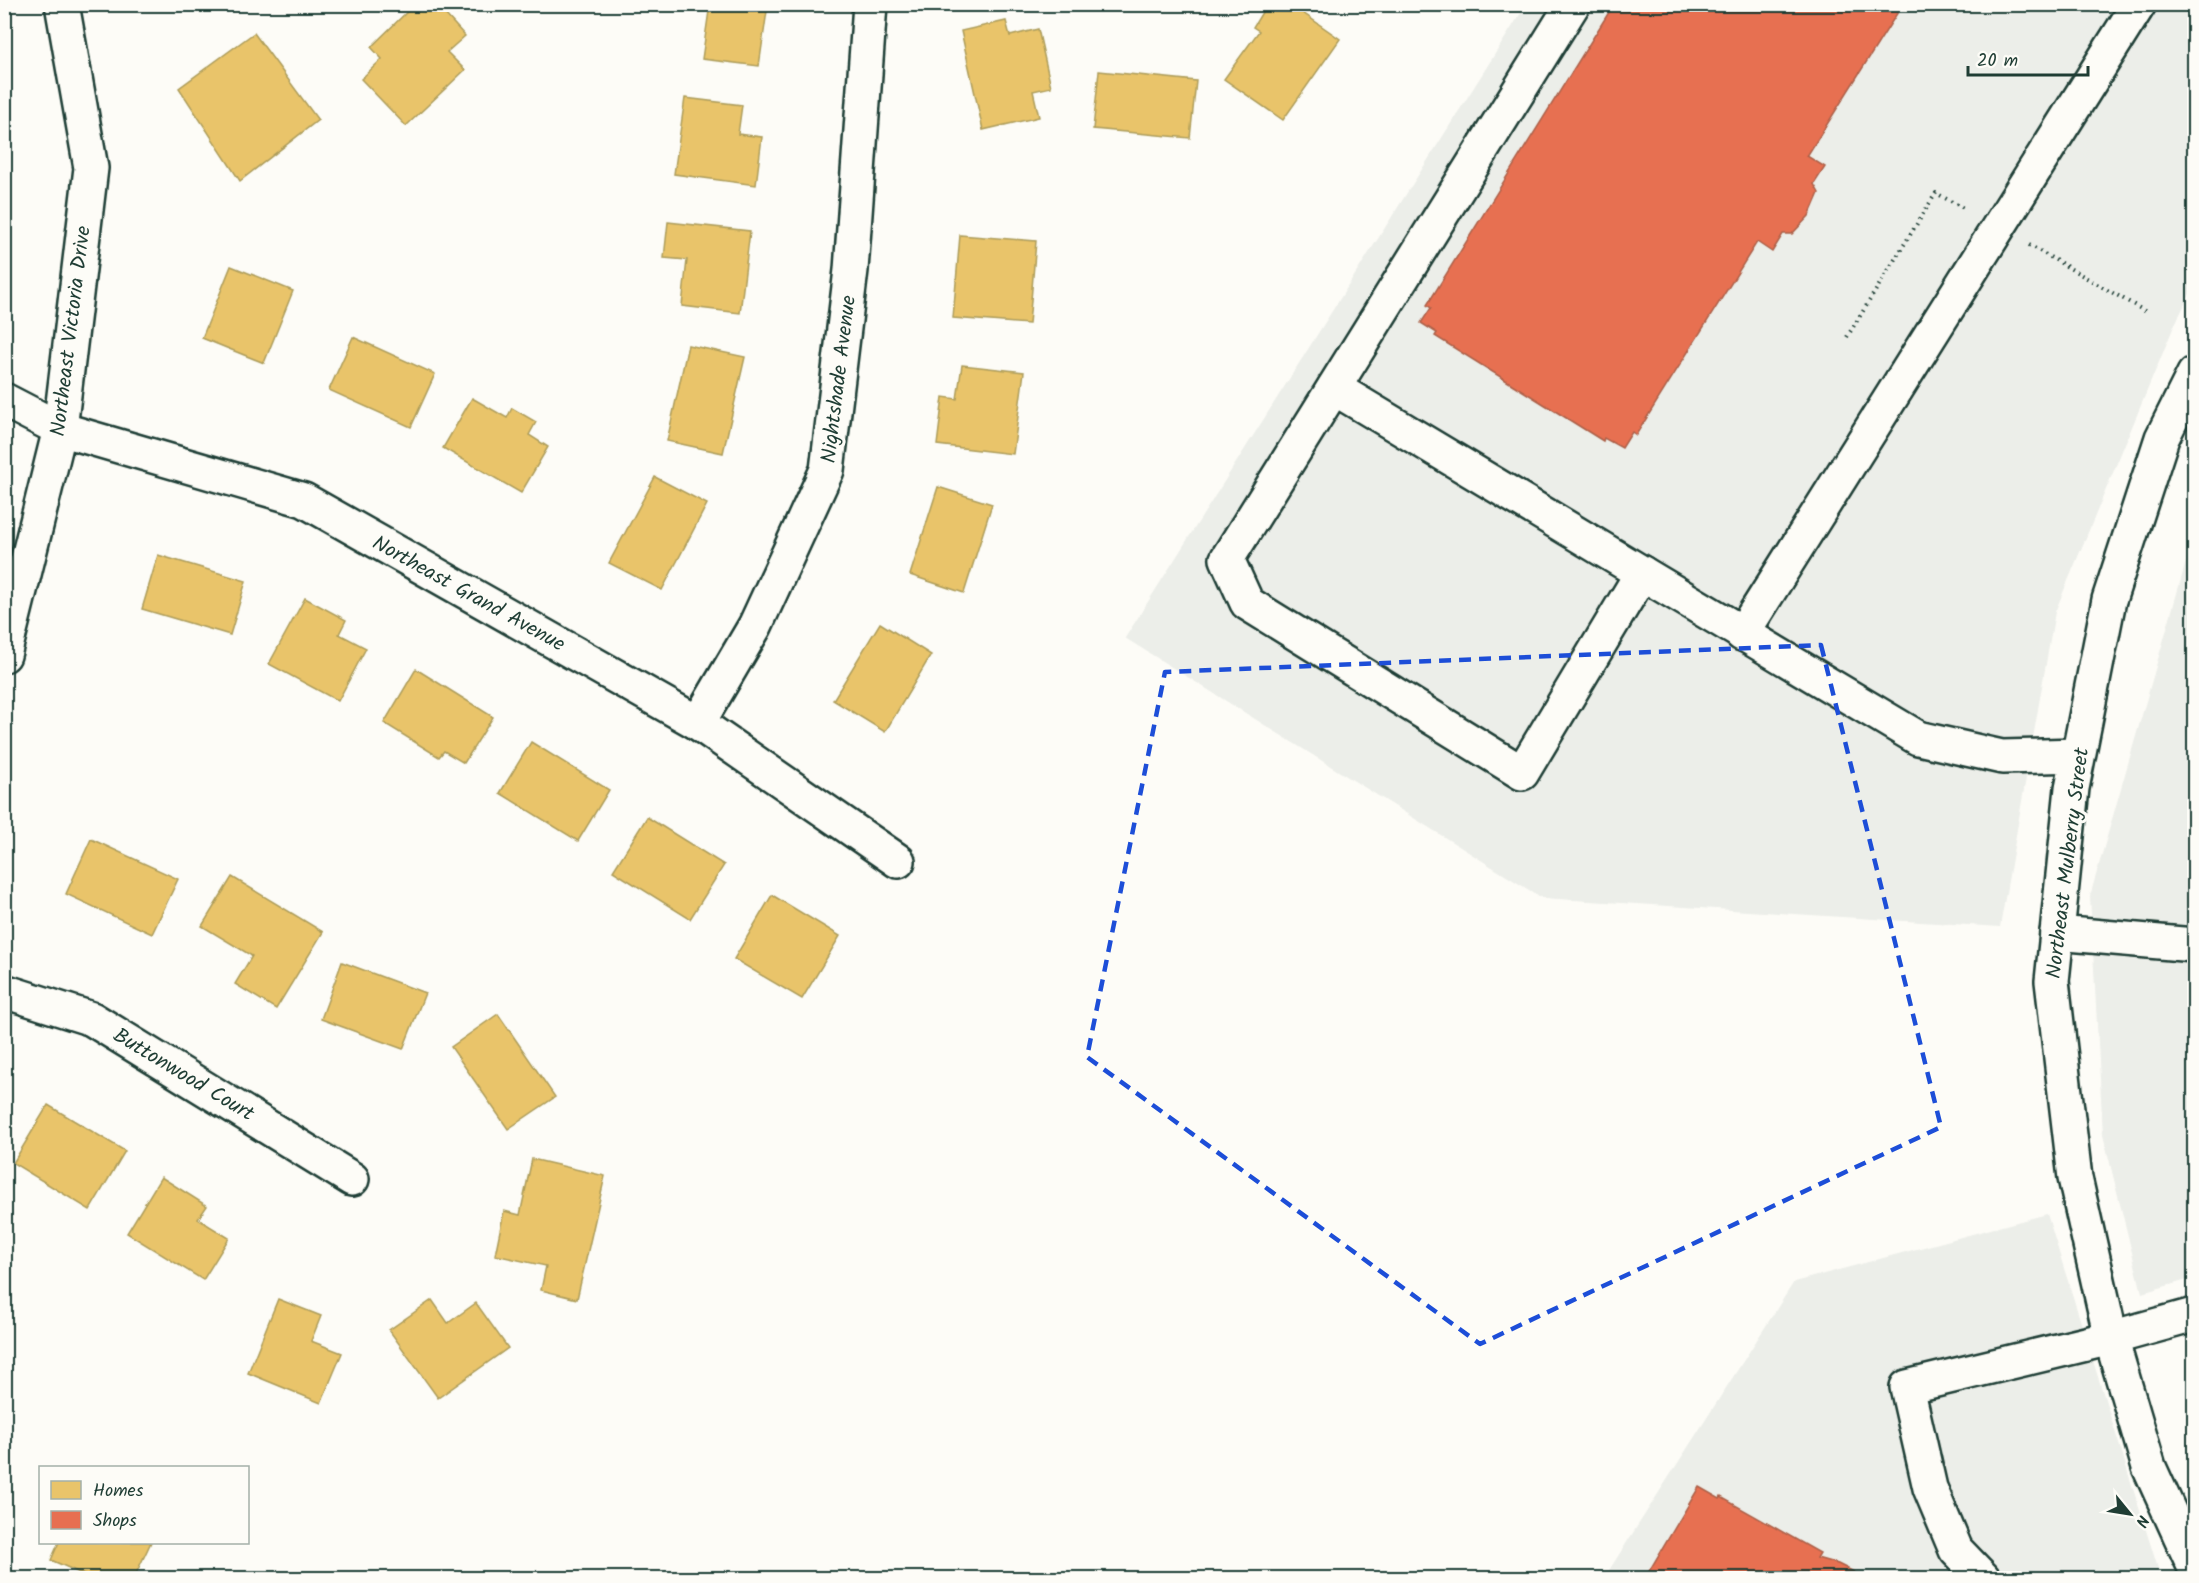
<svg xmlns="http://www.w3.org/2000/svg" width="2199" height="1583" viewBox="0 0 2199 1583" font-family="Kalam,sans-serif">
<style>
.built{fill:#eceee9}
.homes{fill:#e9c46a;stroke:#ac9c5a;stroke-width:1.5}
.shops{fill:#e76f51;stroke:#ab6048;stroke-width:1.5}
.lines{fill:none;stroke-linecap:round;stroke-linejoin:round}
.minor-casing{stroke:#1f3d34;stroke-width:38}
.path{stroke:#1f3d34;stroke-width:4;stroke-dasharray:1.5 4.5;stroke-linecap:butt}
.minor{stroke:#fdfcf7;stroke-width:33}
.marked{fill:none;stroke:#1d4ed8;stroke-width:4.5;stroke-dasharray:12 8;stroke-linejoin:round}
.labels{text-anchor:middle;stroke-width:6;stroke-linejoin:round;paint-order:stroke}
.street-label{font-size:21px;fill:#1f3d34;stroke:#fdfcf7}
</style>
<rect width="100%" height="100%" fill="#fdfcf7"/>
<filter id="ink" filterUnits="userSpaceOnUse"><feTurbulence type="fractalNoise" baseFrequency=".0167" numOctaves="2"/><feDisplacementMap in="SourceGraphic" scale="12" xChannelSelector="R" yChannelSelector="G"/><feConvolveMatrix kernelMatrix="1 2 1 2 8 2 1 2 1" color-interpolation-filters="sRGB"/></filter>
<g filter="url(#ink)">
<g class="built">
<path d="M1526,5H2194V286L2174,326L2055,612L2000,927L1542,898L1125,638Z"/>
<path d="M2194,534V1278L2142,1293L2103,1135L2090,896Z"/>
<path d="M2047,1214L2161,1578H1604L1794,1282Z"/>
</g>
<g class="homes">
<path d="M415,4H436L465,36L447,52L465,70L406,126L361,79L382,59L371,47Z"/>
<path d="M710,4H768L759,66L702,59Z"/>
<path d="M1267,4H1290L1340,39L1283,120L1224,79L1259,31L1253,27Z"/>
<path d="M1006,21L1010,36L1038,29L1051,87L1033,91L1039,117L983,130L961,31Z"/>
<path d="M254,33L318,120L240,181L179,88Z"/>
<path d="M1099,71L1196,81L1190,138L1093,129Z"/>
<path d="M685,98L742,105L738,134L762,137L756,185L674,174Z"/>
<path d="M668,222L750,231L740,313L682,306L687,260L664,258Z"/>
<path d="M960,235L1036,241L1029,324L953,318Z"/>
<path d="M231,266L293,291L264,363L202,338Z"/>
<path d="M353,337L435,374L411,427L329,390Z"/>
<path d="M688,345L745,357L723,453L667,441Z"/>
<path d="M962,365L1024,372L1013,454L937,445L943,397L957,399Z"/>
<path d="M472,398L507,418L512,408L536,422L529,435L548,447L521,493L443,448Z"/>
<path d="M655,477L707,504L662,590L609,563Z"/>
<path d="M938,487L992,504L964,593L910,575Z"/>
<path d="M158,555L246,581L230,635L142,609Z"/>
<path d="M305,598L346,620L339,634L366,648L338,701L269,664Z"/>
<path d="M880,623L931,655L885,732L833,700Z"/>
<path d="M416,669L493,717L464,763L444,751L439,757L384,723Z"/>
<path d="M531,742L609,790L578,841L500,793Z"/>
<path d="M647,817L724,865L690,919L613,871Z"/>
<path d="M91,839L178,879L152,934L66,894Z"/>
<path d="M232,877L323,932L276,1009L235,984L252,956L202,926Z"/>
<path d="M772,895L840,936L802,999L734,959Z"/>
<path d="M342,962L425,993L403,1049L321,1019Z"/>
<path d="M498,1014L555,1097L508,1129L451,1047Z"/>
<path d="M48,1105L125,1151L90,1210L13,1163Z"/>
<path d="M532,1159L605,1176L577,1299L541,1290L546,1266L495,1255L504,1211L520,1215Z"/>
<path d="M161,1177L207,1206L198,1219L229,1238L203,1280L127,1233Z"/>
<path d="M278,1299L321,1316L311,1341L342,1353L321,1403L248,1373Z"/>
<path d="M432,1300L448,1323L476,1303L508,1348L438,1398L389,1330Z"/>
<path d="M59,1542H151L134,1578H91L51,1560Z"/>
</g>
<g class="shops">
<path d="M1614,4H1903L1807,156L1825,167L1814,184L1819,193L1809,216L1792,234H1783L1772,252L1757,242L1636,435L1632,432L1622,448L1604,438L1603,441L1435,336L1437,333L1421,323L1431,308L1427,305Z"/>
<path d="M1699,1487L1720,1499L1721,1497L1820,1553L1817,1558L1838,1564L1866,1578H1645Z"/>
</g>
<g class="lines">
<defs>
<g id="minor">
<path d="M1573,4L1227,559L1247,603L1522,773L1642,573L1918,738L2002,757L2078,755"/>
<path d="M2194,374L2162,438L2109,600L2072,788L2052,981L2075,1178L2111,1338L2149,1467L2194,1566"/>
<path d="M1334,388L1642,573"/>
<path d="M4,400L60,429L304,500L698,723L898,861"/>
<path d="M1742,634L2139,4"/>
<path d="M4,655L60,429L91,168L62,4"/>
<path d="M698,723L755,626L827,470L851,270L870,4"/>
<path d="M2057,933L2194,945"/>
<path d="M4,991L92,1019L352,1179"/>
<path d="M1983,1578L1956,1550L1930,1488L1907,1387L2111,1338L2194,1315"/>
</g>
</defs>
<use href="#minor" class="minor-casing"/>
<g class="path">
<path d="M2029,245L2148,313"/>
<path d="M1847,337L1936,193L1965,209"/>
</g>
<use href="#minor" class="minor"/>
</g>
</g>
<path class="marked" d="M1821,645L1941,1127L1480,1344L1087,1057L1165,672Z"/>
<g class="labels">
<g class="street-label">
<text transform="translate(70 331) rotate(-83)" y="7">Northeast Victoria Drive</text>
<text transform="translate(838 379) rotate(-83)" y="7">Nightshade Avenue</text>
<text transform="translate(469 593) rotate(29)" y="7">Northeast Grand Avenue</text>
<text transform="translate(2067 863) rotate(-83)" y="7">Northeast Mulberry Street</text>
<text transform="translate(184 1074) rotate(31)" y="7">Buttonwood Court</text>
</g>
</g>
<rect width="2199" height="1583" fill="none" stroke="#fdfcf7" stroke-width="24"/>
<rect x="12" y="12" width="2175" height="1559" fill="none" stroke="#1f3d34" stroke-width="2" filter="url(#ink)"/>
<rect x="39" y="1466" width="210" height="78" fill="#fdfcf7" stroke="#a4b0a9" stroke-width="1.5"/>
<rect x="51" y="1481" width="30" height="18" fill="#e9c46a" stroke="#a4b0a9" stroke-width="1.5"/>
<text x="93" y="1496" font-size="18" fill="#1f3d34">Homes</text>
<rect x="51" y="1511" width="30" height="18" fill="#e76f51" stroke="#a4b0a9" stroke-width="1.5"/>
<text x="93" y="1526" font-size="18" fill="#1f3d34">Shops</text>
<g transform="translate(2130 1514) rotate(120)" stroke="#fdfcf7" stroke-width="4.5" paint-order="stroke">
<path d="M0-4.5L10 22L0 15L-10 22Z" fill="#1f3d34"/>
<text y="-9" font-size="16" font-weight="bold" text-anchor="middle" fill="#1f3d34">N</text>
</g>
<path d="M1968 66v9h120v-9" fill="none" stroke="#1f3d34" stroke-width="3"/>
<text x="1977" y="66" font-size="18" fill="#1f3d34" stroke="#fdfcf7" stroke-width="4.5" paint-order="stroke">20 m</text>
</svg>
